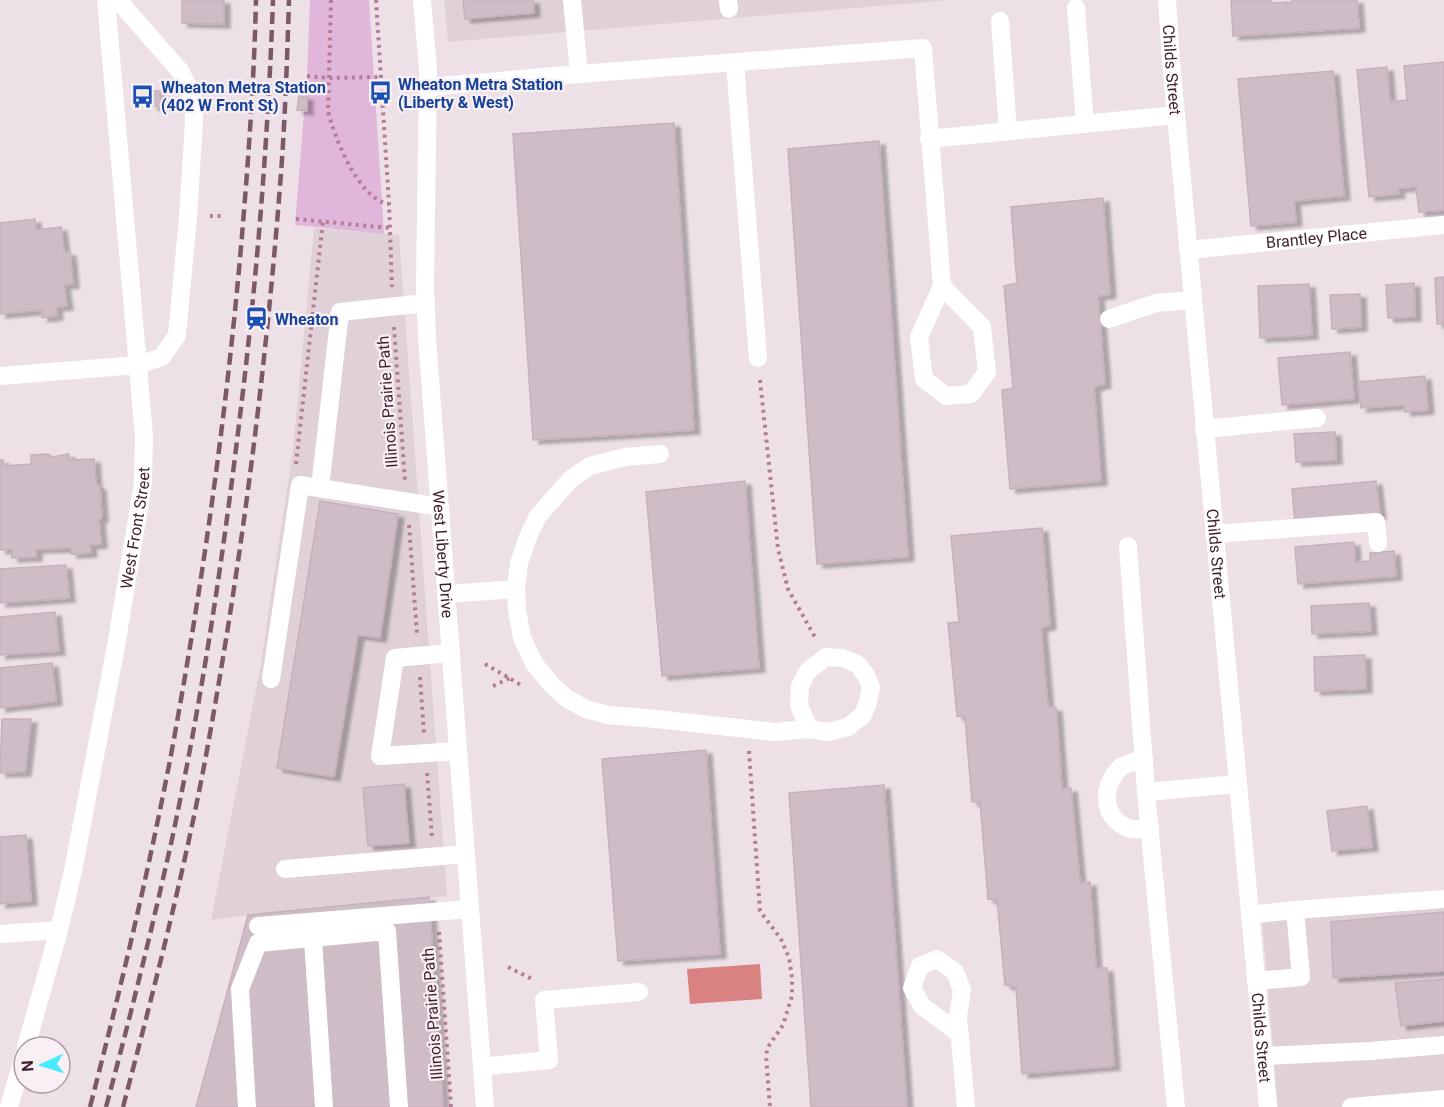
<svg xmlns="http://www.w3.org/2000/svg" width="1444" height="1107" viewBox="0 0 1444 1107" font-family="Roboto,sans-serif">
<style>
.built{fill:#e0d1d9}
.green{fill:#e0b6db}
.water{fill:#d88381}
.building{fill:#cebcc6;stroke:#c7b1bd;stroke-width:1.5;filter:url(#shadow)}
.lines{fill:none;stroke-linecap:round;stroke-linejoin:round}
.path{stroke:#b47c95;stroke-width:4;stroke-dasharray:3 4.5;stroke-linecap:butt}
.minor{stroke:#fff;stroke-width:18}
.rail{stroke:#7b5966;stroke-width:4.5;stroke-dasharray:12 6;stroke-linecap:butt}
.labels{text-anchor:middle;stroke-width:4.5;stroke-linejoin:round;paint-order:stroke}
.street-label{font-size:16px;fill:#3f1e2c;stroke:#f9f0f6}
.transit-label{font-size:16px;font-weight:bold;fill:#164399;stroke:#f9f0f6;text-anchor:start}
</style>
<defs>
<filter id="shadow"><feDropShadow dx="6" dy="4" stdDeviation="1.5" flood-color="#0004"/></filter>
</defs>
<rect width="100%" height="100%" fill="#ede0e7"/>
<g class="built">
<path d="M444,0H951L448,42Z"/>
<path d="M314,228L399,235L447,896L248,915L211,920L260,669L293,449Z"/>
<path d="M1444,894V1107H1278L1261,909Z"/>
</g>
<path class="green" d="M310,0H369L384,234L295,225L307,76Z"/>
<path class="water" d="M760,964L762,999L690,1004L687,969Z"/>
<g class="building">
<path d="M182,0H224V24L182,23Z"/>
<path d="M463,0H533L534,13L465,19Z"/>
<path d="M1231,0H1271V3L1292,2V0H1357L1359,28L1233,36Z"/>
<path d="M1444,62V210L1419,212L1416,187L1398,188L1399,194L1369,197L1357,70L1387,67L1390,102L1407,100L1404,66Z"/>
<path d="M1333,71L1344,196L1294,201L1296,222L1251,226L1238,79Z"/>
<path d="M151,91H160L161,106H152Z"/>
<path d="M299,96L307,97V111L297,110Z"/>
<path d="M674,123L694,430L533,440L513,134Z"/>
<path d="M879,141L908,557L817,564L788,149Z"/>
<path d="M1103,198L1110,294L1098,296L1105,384L1094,387L1101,481L1010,489L1002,390L1013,388L1004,286L1017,283L1011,207Z"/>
<path d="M35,219L36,230L61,227L64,252H70L73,284L64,285L67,306L56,307L57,316L42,318V310L0,314V223Z"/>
<path d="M1444,277V324H1437L1435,278Z"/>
<path d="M1414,283L1415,317L1388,318L1386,285Z"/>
<path d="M1309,284L1312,335L1260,338L1258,286Z"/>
<path d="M1360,294L1361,327L1332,329L1330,295Z"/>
<path d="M1350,352L1354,399L1282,405L1278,358Z"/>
<path d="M1425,376L1428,410L1405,412L1404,405L1361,408L1358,382Z"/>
<path d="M1335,432L1336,460L1296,462L1294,434Z"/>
<path d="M47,454L53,457L69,454V460L94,459L96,484L100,487L102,517L99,520L101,544L90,545L91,553L71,554V548L36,549V557L12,558V549L0,550V460H3L4,466L31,464V455Z"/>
<path d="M745,481L759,668L662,676L646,492Z"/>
<path d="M1376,481L1380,515L1295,523L1292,489Z"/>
<path d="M320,501L398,514L380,638L358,635L334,777L277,768Z"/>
<path d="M1042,528L1050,625L1041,628L1048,707L1056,708L1062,789L1071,788L1080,883L1090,882L1096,968H1107L1114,1066L1022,1074L1016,987L1005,985L997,900L988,899L980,802H972L965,717L957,716L948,623L959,622L951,536Z"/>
<path d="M1354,542L1355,562L1370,561V553L1394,551L1396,576L1298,584L1295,547Z"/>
<path d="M66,565L69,598L0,603V569Z"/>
<path d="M1369,603L1371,631L1312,634L1311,606Z"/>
<path d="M55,612L59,651L0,655V617Z"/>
<path d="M1365,655L1366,689L1315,691L1314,657Z"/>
<path d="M52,663L56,701L0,708V668Z"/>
<path d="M2,719H31L25,772L0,773Z"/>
<path d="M706,750L720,954L618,961L602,759Z"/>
<path d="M404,784L409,843L368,846L363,788Z"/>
<path d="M884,785L907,1107H811L789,793Z"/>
<path d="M1367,806L1372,847L1332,851L1327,811Z"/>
<path d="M26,835L31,901L0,904V837Z"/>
<path d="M429,897L443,1107H196L248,915Z"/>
<path d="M1444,912V971L1333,978L1331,922Z"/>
<path d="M1444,979V1021L1401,1026L1395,983Z"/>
</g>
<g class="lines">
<g class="path">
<path d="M331,0L328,111C334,137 359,200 389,204"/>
<path d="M376,0L389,204L392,287"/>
<path d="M307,76L329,78L381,77"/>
<path d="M210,216H224"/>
<path d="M296,219L390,228"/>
<path d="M394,327L405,481"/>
<path d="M760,380L778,549L788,589L816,639"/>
<path d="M296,464L323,221"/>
<path d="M409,525L417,634"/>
<path d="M485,664L521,685"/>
<path d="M420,677L424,733"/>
<path d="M493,686L510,678"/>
<path d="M749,751L760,911L781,939L789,958L792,978V996L787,1012L783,1025L768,1047L766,1055L770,1107"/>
<path d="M427,773L432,837"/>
<path d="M439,932L451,1107"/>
<path d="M508,967L534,980"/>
</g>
<g class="minor">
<path id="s1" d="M422,0L428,69L425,285L427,338L485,1107"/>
<path d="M572,0L579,74"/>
<path d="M728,0L729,9"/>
<path id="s2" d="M1167,0L1171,61L1268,1107"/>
<path d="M1076,8L1085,124"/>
<path d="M1000,21L1008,131"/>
<path d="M735,63L758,358"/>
<path d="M428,87L579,74L923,48L942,286L919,337L924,379L946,396L971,394L987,372L982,327L942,286"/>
<path d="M929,139L1176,115"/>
<path id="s3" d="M1188,250L1444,225"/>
<path d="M1109,319L1156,303L1193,300"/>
<path d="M0,376L138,365L162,357L177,335L188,217L194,122L193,96L180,71L118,0"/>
<path d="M1204,429L1317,418"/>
<path d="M660,454L625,457L590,466L571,479L538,516L528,537L519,563L516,589L517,610L522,638L535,665L551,684L566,698L586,709L608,715L656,719L774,732L809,729L828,732L848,727L863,715L868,702L871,687L866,675L857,664L842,658L826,657L808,671L800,686L799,705L809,729"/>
<path d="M320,488L340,312L426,303"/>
<path d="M1214,534L1376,522L1378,543"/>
<path d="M1128,546L1146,792L1176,1107"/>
<path d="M446,594L516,589"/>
<path d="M451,653L395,658L380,756L458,751"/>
<path d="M271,679L300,485L440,507"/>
<path d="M1144,759C1137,761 1127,763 1121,767C1102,784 1101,816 1126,827C1133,831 1142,829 1150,828"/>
<path d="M1146,792L1237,784"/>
<path d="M285,869L466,854"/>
<path d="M1250,915L1295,910L1444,899"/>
<path d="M258,926L470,909"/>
<path d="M0,934L59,930"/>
<path d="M313,939L324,1107"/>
<path d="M1256,981L1301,977L1295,910"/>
<path d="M960,1034L922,1006L912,988L920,966L937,959L955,972L962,990L958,1017L966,1107"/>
<path id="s4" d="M26,1047L59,930L73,871L116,646L143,483L144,436L106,0"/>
<path d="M1263,1056L1370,1051L1444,1045"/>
<path d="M482,1067L549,1060L544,1000L639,992"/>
<path d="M9,1107L24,1055"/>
<path d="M247,1107L240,989L258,943L387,931L399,1107"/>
<path d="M1351,1107L1444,1099"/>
</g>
<g class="rail">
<path d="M90,1107C120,991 148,874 171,755C202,587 226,418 241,247C248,165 254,83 256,0"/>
<path d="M106,1107C130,1018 152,929 172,839C202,699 223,558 240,416C257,278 268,139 273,0"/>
<path d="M123,1107C153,993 183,877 205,761C240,571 265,379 280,186C285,124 287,62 289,0"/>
</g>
</g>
<defs>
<symbol id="bus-bare" viewBox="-9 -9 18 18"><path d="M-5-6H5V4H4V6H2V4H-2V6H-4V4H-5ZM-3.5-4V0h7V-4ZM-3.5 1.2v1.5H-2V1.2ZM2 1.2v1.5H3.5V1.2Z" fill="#1a4fb4" stroke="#f9f0f6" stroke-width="2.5" paint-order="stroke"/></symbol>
<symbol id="station-bare" viewBox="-9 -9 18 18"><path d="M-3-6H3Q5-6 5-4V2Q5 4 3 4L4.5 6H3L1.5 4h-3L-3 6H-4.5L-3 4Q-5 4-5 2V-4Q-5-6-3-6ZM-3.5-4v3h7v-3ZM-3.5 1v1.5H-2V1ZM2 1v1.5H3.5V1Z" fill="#1a4fb4" stroke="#f9f0f6" stroke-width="2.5" paint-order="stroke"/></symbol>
</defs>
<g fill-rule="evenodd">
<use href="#bus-bare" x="364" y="76" width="33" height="33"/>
<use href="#bus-bare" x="126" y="80" width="33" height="33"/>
<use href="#station-bare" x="240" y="302" width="33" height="33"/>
</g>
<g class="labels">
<g class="street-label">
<text dy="6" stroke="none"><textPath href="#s2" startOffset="70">Childs Street</textPath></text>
<text dy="6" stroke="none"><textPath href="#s3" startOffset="129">Brantley Place</textPath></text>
<text transform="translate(387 402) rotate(-94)" y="6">Illinois Prairie Path</text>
<text dy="6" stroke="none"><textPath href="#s4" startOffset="531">West Front Street</textPath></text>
<text dy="6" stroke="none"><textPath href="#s1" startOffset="555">West Liberty Drive</textPath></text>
<text dy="6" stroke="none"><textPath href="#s2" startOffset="556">Childs Street</textPath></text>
<text transform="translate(432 1014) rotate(-94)" y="6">Illinois Prairie Path</text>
<text dy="6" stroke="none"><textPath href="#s2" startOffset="1042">Childs Street</textPath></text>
</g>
<g class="transit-label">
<text x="398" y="90">Wheaton Metra Station<tspan x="398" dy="18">(Liberty &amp; West)</tspan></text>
<text x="161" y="93">Wheaton Metra Station<tspan x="161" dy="18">(402 W Front St)</tspan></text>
<text x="275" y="325">Wheaton</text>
</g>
</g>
<g transform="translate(42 1065) rotate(266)"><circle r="28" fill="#f9f0f6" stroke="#af9ca5" stroke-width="1.5"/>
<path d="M0-4.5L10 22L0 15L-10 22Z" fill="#4bebff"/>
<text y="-9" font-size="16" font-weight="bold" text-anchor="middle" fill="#3f1e2c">N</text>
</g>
</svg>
